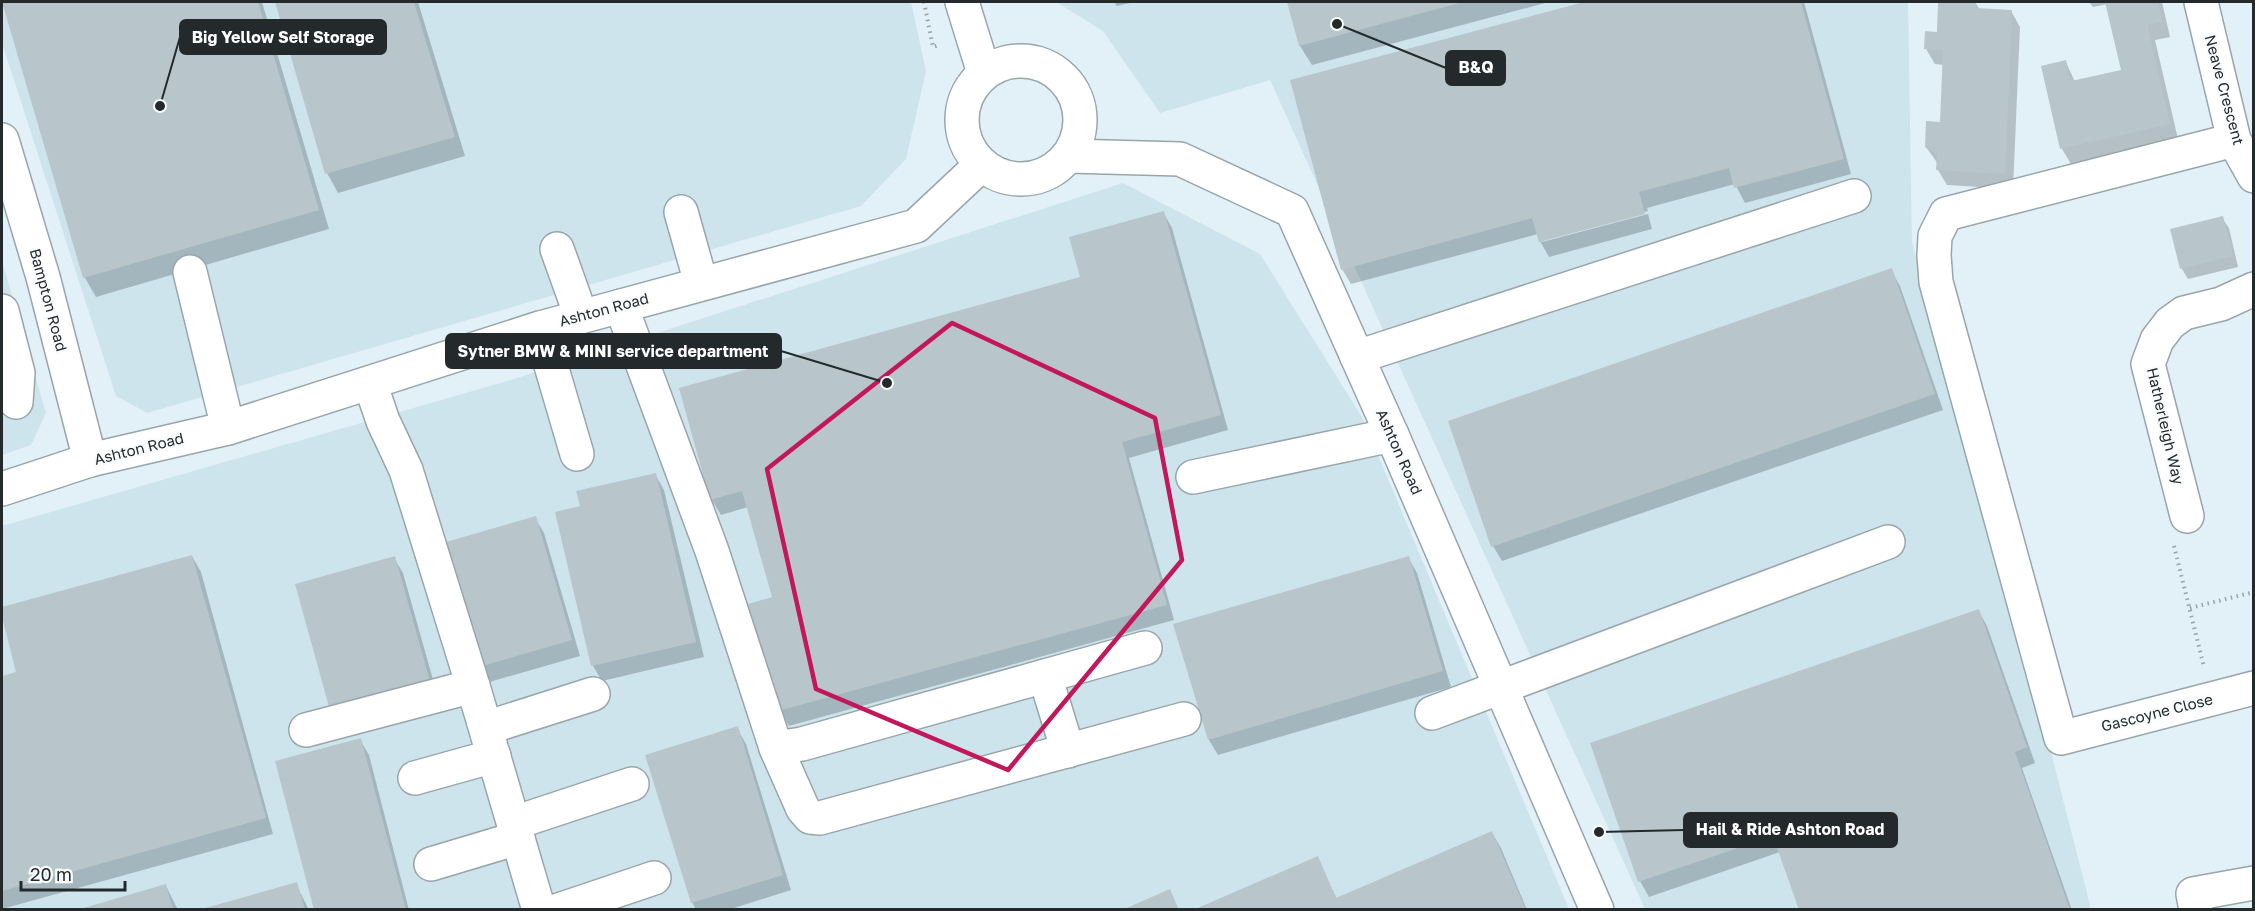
<svg xmlns="http://www.w3.org/2000/svg" width="2255" height="911" viewBox="0 0 2255 911" font-family="'Golos Text',sans-serif">
<style>
.built{fill:#cde4ed}
.shadow{fill:#0003}
.building{fill:#b8c6cc}
.lines{fill:none;stroke-linecap:round;stroke-linejoin:round}
.minor-casing{stroke:#98a6ab;stroke-width:36}
.path{stroke:#97a2a6;stroke-width:4;stroke-dasharray:1.5 4.5;stroke-linecap:butt}
.minor{stroke:#fff;stroke-width:33}
.marked{fill:none;stroke:#c2185b;stroke-width:4.5;stroke-linejoin:round}
.labels{text-anchor:middle;stroke-width:4.5;stroke-linejoin:round;paint-order:stroke}
.street-label{font-size:15px;fill:#242a2c;stroke:#f9fcfd}
.leader{fill:none;stroke:#242a2c;stroke-width:2}
.callout-dot{fill:#242a2c;stroke:#f9fcfd;stroke-width:2}
.callout{fill:#242a2c;stroke:#242a2c;stroke-width:2}
.callout-label{font-size:16px;text-anchor:middle;font-weight:bold;fill:#fff}
</style>
<rect width="100%" height="100%" fill="#e2f1f7"/>
<g class="built">
<path d="M2,2H911L926,71L906,159L861,206L147,413L116,396L2,43Z"/>
<path d="M1056,2H1908L1912,243L2052,756L2091,909H1645L1270,80L1160,113L1103,31Z"/>
<path d="M1123,183L1260,254L1362,417L1569,909L2,910V526L514,379Z"/>
<path d="M2,261L46,413L31,445L2,455Z"/>
</g>
<g class="shadow">
<path d="M4,2H262L329,229L96,297L85,278Z"/>
<path d="M277,2H418L465,156L338,193L327,173Z"/>
<path d="M1114,2H1134L1117,6Z"/>
<path d="M1288,2H1549L1312,65L1300,46Z"/>
<path d="M1590,2H1804L1851,174L1745,203L1735,184L1647,208L1648,211L1542,239V242L1648,214L1652,229L1549,257L1540,241L1538,234L1351,284L1342,269L1292,81Z"/>
<path d="M1940,2H1975L1980,10L2011,11L2020,27L2013,189L1947,185L1938,170V164L1926,147L1942,123L1944,65L1935,64L1926,49L1938,33Z"/>
<path d="M2089,2H2162L2170,37L2155,40L2178,139L2071,164L2062,149L2043,67L2066,62L2075,82L2123,71L2108,4L2093,7Z"/>
<path d="M1163,212L1172,228L1228,430L1129,458L1174,620L789,726L780,711L773,598L748,507L721,515L712,500L681,389L1082,279Z"/>
<path d="M2222,218L2229,228L2238,267L2188,279L2182,269L2172,230Z"/>
<path d="M1891,270L1900,286L1943,410L1502,561L1493,546Z"/>
<path d="M655,474L664,490L704,657L602,681L593,666L556,513L582,507Z"/>
<path d="M535,518L544,533L580,656L486,683L477,668Z"/>
<path d="M192,556L201,572L273,834L2,909V677L18,673L2,609Z"/>
<path d="M1408,557L1417,573L1451,687L1218,755L1209,740L1175,625Z"/>
<path d="M394,558L403,573L439,701L342,728Z"/>
<path d="M1978,610L1987,626L2035,763L2022,768L2072,910H1800L1780,852L1649,897L1640,881L1592,744Z"/>
<path d="M737,728L746,744L791,890L728,910H696L692,902Z"/>
<path d="M360,740L369,755L409,910H316Z"/>
<path d="M1492,833L1501,848L1527,910H1197L1317,858L1337,899Z"/>
<path d="M296,884L309,910H205Z"/>
<path d="M166,886L178,910H83Z"/>
</g>
<g class="building">
<path d="M2,2H258L319,210L83,278Z"/>
<path d="M275,2H414L455,137L325,174Z"/>
<path d="M1287,2H1463L1299,46Z"/>
<path d="M1584,2H1801L1844,159L1734,188L1729,168L1639,192L1645,214L1539,242L1532,218L1341,270L1290,80Z"/>
<path d="M1938,2H1976V8L2012,10L2005,174L1936,170L1937,154L1925,147L1926,121L1940,122L1943,50L1924,49L1925,31L1937,32Z"/>
<path d="M2105,2H2158L2162,22L2147,25L2170,124L2060,149L2041,66L2066,60L2071,81L2121,70Z"/>
<path d="M1164,211L1221,415L1122,442L1167,605L778,711L748,604L772,597L742,491L710,500L679,388L1080,277L1069,237Z"/>
<path d="M2223,216L2233,256L2180,269L2170,229Z"/>
<path d="M1892,268L1935,394L1491,547L1448,421Z"/>
<path d="M656,473L696,642L591,666L555,512L580,506L576,491Z"/>
<path d="M536,516L572,640L475,668L439,544Z"/>
<path d="M192,555L266,818L2,891V676L16,672L2,617V607Z"/>
<path d="M395,556L431,685L331,714L295,584Z"/>
<path d="M1409,556L1443,671L1208,740L1173,624Z"/>
<path d="M1979,609L2027,747L2015,752L2070,910H1799L1773,836L1638,882L1590,743Z"/>
<path d="M738,726L783,875L691,903L645,755Z"/>
<path d="M361,738L406,910H314L275,761Z"/>
<path d="M1492,831L1526,910H1193L1318,856L1336,898Z"/>
<path d="M297,882L305,910H202V909Z"/>
<path d="M166,884L173,910H80V909Z"/>
<path d="M1170,889L1179,910H1122Z"/>
</g>
<g class="lines">
<defs>
<g id="minor">
<path d="M962,2L984,73"/>
<path d="M2201,2L2234,140L2254,176"/>
<circle cx="1021" cy="120" r="59"/>
<path d="M2,140L43,277L90,460"/>
<path d="M2234,140L1946,214L1935,236L1934,255L1936,282L2061,738L2254,688"/>
<path d="M1069,156L1180,159L1292,211L1392,435L1597,910"/>
<path d="M681,212L701,283"/>
<path d="M557,249L581,316"/>
<path d="M190,272L228,428"/>
<path d="M621,306L712,551L776,748L802,744L1145,648"/>
<path d="M2,311L18,373L16,402"/>
<path d="M540,328L577,454"/>
<path d="M1357,357L1854,196"/>
<path d="M370,383L383,421L406,470L473,686L539,910"/>
<path d="M1193,477L1392,435"/>
<path d="M2,489L90,460L228,428L540,328L916,226L981,165"/>
<path d="M2187,516L2148,364L2157,340L2170,323L2184,313L2221,304L2254,289"/>
<path d="M1045,676L1068,751"/>
<path d="M1432,713L1888,542"/>
<path d="M486,728L593,694"/>
<path d="M306,730L473,686"/>
<path d="M776,748L803,809L810,817L820,818L1184,719"/>
<path d="M415,778L494,756"/>
<path d="M514,823L632,784"/>
<path d="M431,864L518,838"/>
<path d="M559,910L654,878"/>
<path d="M2196,910L2193,894L2254,883"/>
</g>
</defs>
<use href="#minor" class="minor-casing"/>
<g class="path">
<path d="M924,2L933,47L939,45"/>
<path d="M2174,546L2204,667"/>
<path d="M2190,608L2254,592"/>
</g>
<use href="#minor" class="minor"/>
</g>
<path class="marked" d="M952,323L1155,418L1182,560L1008,770L816,689L767,469Z"/>
<g class="labels">
<g class="street-label">
<text transform="translate(2224 90) rotate(75)" y="5">Neave Crescent</text>
<text transform="translate(48 300) rotate(75)" y="5">Bampton Road</text>
<text transform="translate(604 310) rotate(-15)" y="5">Ashton Road</text>
<text transform="translate(2165 426) rotate(77)" y="5">Hatherleigh Way</text>
<text transform="translate(139 449) rotate(-14)" y="5">Ashton Road</text>
<text transform="translate(1399 452) rotate(66)" y="5">Ashton Road</text>
<text transform="translate(2157 713) rotate(-14)" y="5">Gascoyne Close</text>
</g>
</g>
<path class="leader" d="M160 106L180 37M1337 24L1446 68M887 383L781 351M1599 832L1684 830"/>
<g class="callout-dot">
<circle cx="160" cy="106" r="6"/>
<circle cx="1337" cy="24" r="6"/>
<circle cx="887" cy="383" r="6"/>
<circle cx="1599" cy="832" r="6"/>
</g>
<g class="callout">
<rect x="180" y="20" width="206" height="34" rx="6"/>
<rect x="1446" y="51" width="59" height="34" rx="6"/>
<rect x="446" y="334" width="335" height="34" rx="6"/>
<rect x="1684" y="813" width="213" height="34" rx="6"/>
</g>
<g class="callout-label">
<text x="283" y="43">Big Yellow Self Storage</text>
<text x="1476" y="73">B&amp;Q</text>
<text x="613" y="357">Sytner BMW &amp; MINI service department</text>
<text x="1790" y="835">Hail &amp; Ride Ashton Road</text>
</g>
<rect width="2255" height="911" fill="none" stroke="#242a2c" stroke-width="6"/>
<path d="M21 881v9h104v-9" fill="none" stroke="#242a2c" stroke-width="3"/>
<text x="30" y="881" font-size="18" fill="#242a2c" stroke="#f9fcfd" stroke-width="4.5" paint-order="stroke">20 m</text>
</svg>
